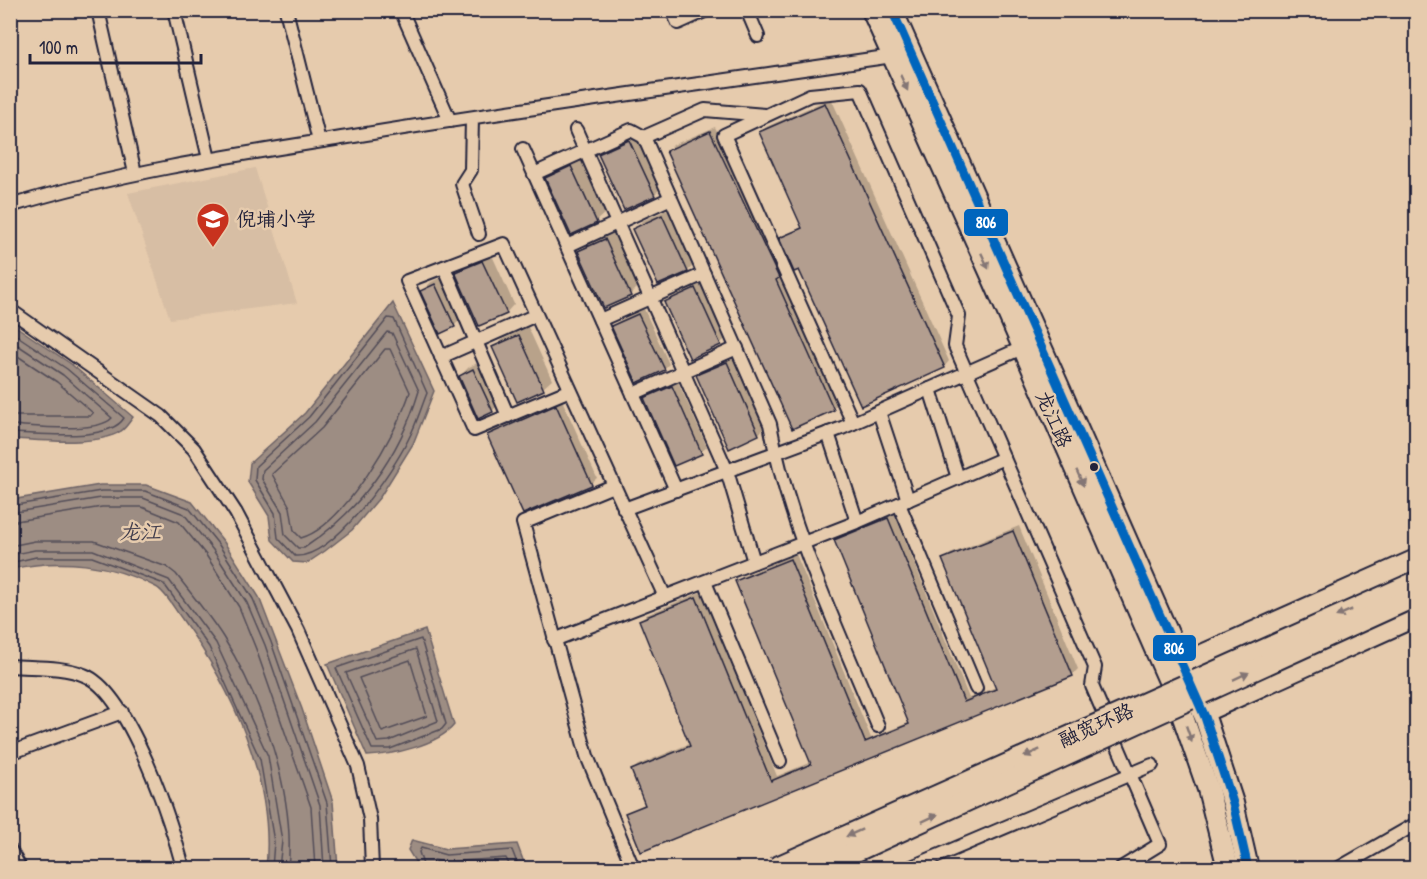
<svg xmlns="http://www.w3.org/2000/svg" width="1427" height="879" viewBox="0 0 1427 879" font-family="'Patrick Hand','LXGW WenKai TC',sans-serif">
<style>
.built{fill:#d7bea4}
.water{fill:#9d8d83;stroke:#6c6266;stroke-width:1.5}
.shadow{fill:#0003}
.lines{fill:none;stroke-linecap:round;stroke-linejoin:round}
.shore{stroke:#534d58;stroke-width:1.5}
.building{fill:#b39e8f;stroke:#22223b;stroke-width:1.5}
.street-casing{stroke:#22223b;stroke-width:16}
.primary-casing{stroke:#22223b;stroke-width:24}
.street{stroke:#e6cbad;stroke-width:12}
.primary{stroke:#e6cbad;stroke-width:20}
.primary-bridge-casing{stroke:#22223b;stroke-width:24;stroke-linecap:butt}
.primary-bridge{stroke:#e6cbad;stroke-width:20}
.bus-1-casing{stroke:#e6cbad;stroke-width:14}
.bus-1{stroke:#0065bd;stroke-width:9}
.oneway{fill:#847674}
.bus-dot{fill:#22223b;stroke:#e6cbad;stroke-width:2}
.labels{text-anchor:middle;stroke-width:5;stroke-linejoin:round;paint-order:stroke}
.poi-label{font-size:20px;fill:#22223b;stroke:#e6cbad;text-anchor:start}
.street-label{font-size:20px;fill:#22223b;stroke:#e6cbad}
.water-label{font-size:21px;font-style:italic;fill:#413d4d;stroke:#e6cbad}
.line-badge{stroke:#e6cbad;stroke-width:2}
.badge-label{font-size:16px;text-anchor:middle;font-weight:bold;fill:#fff}
</style>
<rect width="100%" height="100%" fill="#e6cbad"/>
<filter id="ink" filterUnits="userSpaceOnUse"><feTurbulence type="fractalNoise" baseFrequency=".0167" numOctaves="2"/><feDisplacementMap in="SourceGraphic" scale="12" xChannelSelector="R" yChannelSelector="G"/><feConvolveMatrix kernelMatrix="1 2 1 2 8 2 1 2 1" color-interpolation-filters="sRGB"/></filter>
<g filter="url(#ink)">
<path class="built" d="M255,168L297,303L170,319L128,193Z"/>
<g class="water">
<path d="M393,303L434,391L413,444L380,497L352,530L325,551L307,563L293,562L272,540L269,516L248,482L250,463L305,413Z"/>
<path d="M11,323L71,364L133,417C130,421 126,428 121,431C97,447 39,440 11,439Z"/>
<path d="M100,485H146L192,502L224,542L259,597L302,709L333,802L338,868H266C275,781 232,688 182,619C175,610 166,592 156,587C111,563 60,558 11,569V500Z"/>
<path d="M425,630L454,725C438,745 392,755 367,756L327,664Z"/>
<path d="M412,840L446,849L517,844L526,868H419L408,850Z"/>
</g>
<g class="shadow">
<path d="M831,98L949,361L944,367L800,268L781,239L803,226L761,133L766,127Z"/>
<path d="M715,127L784,271L839,403L833,408L792,427L668,151L673,145Z"/>
<path d="M638,132L663,186L654,195L600,154L609,145Z"/>
<path d="M580,158L605,213L596,221L571,233L547,178L556,170Z"/>
<path d="M671,208L696,262L688,271L658,284L634,230L642,221Z"/>
<path d="M614,232L639,286L630,295L580,252L589,243Z"/>
<path d="M491,253L514,304L506,313L457,272L465,263Z"/>
<path d="M444,276L463,317L454,326L422,291L431,282Z"/>
<path d="M701,284L726,338L720,344L666,303L672,297Z"/>
<path d="M644,309L669,364L664,369L613,326L619,321Z"/>
<path d="M528,327L552,380L543,388L494,348L503,339Z"/>
<path d="M733,357L764,428L759,434L730,447L698,375L704,370Z"/>
<path d="M482,361L501,402L492,411L460,376L469,367Z"/>
<path d="M678,382L707,447L701,452L646,399L651,393Z"/>
<path d="M562,400L597,478L591,483L524,512L488,435L494,429Z"/>
<path d="M894,513L969,698L996,687L944,560L950,554L1019,526L1078,669L1072,675L642,850L627,814L646,803L632,770L638,765L691,743L640,620L646,615L701,592L777,776L811,762L737,581L743,576L796,554L871,738L910,722L836,540L841,535Z"/>
</g>
<g class="lines">
<g class="shore">
<path d="M388,318L394,319L427,393C421,408 416,425 408,440C393,471 333,559 295,556L278,538L275,513L255,480L256,466L309,417Z"/>
<path d="M10,331L67,369L124,418C109,443 37,433 10,433"/>
<path d="M387,332L392,333L419,391C400,455 359,512 304,548H298L285,535L282,512L262,479L263,470L315,422Z"/>
<path d="M10,340L63,375L112,418C97,434 33,426 10,425"/>
<path d="M385,349H390L410,392C397,433 344,526 301,538L294,531L290,507L272,474L322,428Z"/>
<path d="M10,351L57,382L93,413L90,416H10"/>
<path d="M10,506L101,491H145L189,508L219,545L253,599L271,642L327,803L332,868"/>
<path d="M10,513L101,498H143L184,514L213,550L247,603L265,645L320,805L324,868"/>
<path d="M10,522L102,507H142L179,522L206,555L239,607L256,649L311,807L315,868"/>
<path d="M10,546L35,541H94L167,567L176,574C192,595 209,615 223,637C262,698 296,796 288,868"/>
<path d="M10,555L35,550H93L169,580L216,643L268,756L282,841L279,868"/>
<path d="M10,563L36,557H92L164,584L209,647L260,759L274,842L272,868"/>
<path d="M421,639L446,724L442,729L390,749H372L336,668Z"/>
<path d="M416,649L438,721L389,741L377,742L346,673Z"/>
<path d="M410,660L427,716L382,732L359,678Z"/>
<path d="M424,868L419,852L421,848L446,855L512,850L519,868"/>
<path d="M432,868L434,860L446,862L506,858L511,868"/>
</g>
</g>
<g class="building">
<path d="M825,103L945,368L861,406L799,270L794,272L779,238L802,228L759,132Z"/>
<path d="M710,131L779,278L776,280L834,410L792,429L666,151Z"/>
<path d="M629,140L655,196L624,210L598,154Z"/>
<path d="M571,166L597,223L571,235L545,178Z"/>
<path d="M662,215L688,272L658,285L632,229Z"/>
<path d="M605,239L631,296L604,308L578,251Z"/>
<path d="M482,261L507,314L479,326L455,272Z"/>
<path d="M435,284L455,327L440,334L420,291Z"/>
<path d="M695,288L721,345L690,359L664,302Z"/>
<path d="M638,314L665,370L637,383L611,326Z"/>
<path d="M519,335L544,390L517,402L492,347Z"/>
<path d="M727,362L759,435L729,449L696,375Z"/>
<path d="M473,369L493,412L478,419L459,376Z"/>
<path d="M672,386L702,454L674,466L644,398Z"/>
<path d="M556,405L592,485L523,514L487,435Z"/>
<path d="M888,518L964,702L996,689L942,559L1013,531L1073,676L641,852L625,813L645,805L631,770L690,746L639,620L696,597L771,781L811,764L735,581L790,559L865,742L909,724L834,540Z"/>
</g>
<g class="lines">
<defs>
<g id="street">
<path d="M98,10L135,173"/>
<path d="M174,10L209,159"/>
<path d="M286,10L319,141"/>
<path d="M401,10L450,121"/>
<path d="M672,10L678,23L707,10"/>
<path d="M747,10L758,36"/>
<path d="M472,118L471,170L462,184L479,234"/>
<path d="M576,130L727,471L754,562"/>
<path d="M644,137L770,424C789,529 838,628 878,726"/>
<path d="M523,149L676,490"/>
<path d="M534,174L631,130L644,137L705,110L765,115"/>
<path d="M10,206C121,172 234,155 348,137C529,107 711,83 892,56"/>
<path d="M567,246L671,198"/>
<path d="M444,267L508,416"/>
<path d="M10,310L161,416L194,449L236,513L298,630L358,766L370,819L372,868"/>
<path d="M600,320L704,274"/>
<path d="M441,357L536,315"/>
<path d="M930,389L958,478"/>
<path d="M570,390L474,430L407,281L504,244L665,597"/>
<path d="M633,394L737,348"/>
<path d="M879,412L908,500"/>
<path d="M853,423L724,135L810,95L860,90L959,316L955,346L1095,667L1092,686L1160,844L1121,868"/>
<path d="M828,433L857,522"/>
<path d="M613,486L523,523L587,756L633,868"/>
<path d="M899,504L976,688"/>
<path d="M624,509L842,428L1022,348"/>
<path d="M705,582L780,761"/>
<path d="M554,640L857,522L1004,458"/>
<path d="M10,666C33,668 63,666 84,675C129,692 172,823 183,868"/>
<path d="M10,753L122,712"/>
<path d="M10,850L20,868"/>
<path d="M909,868L1152,765"/>
<path d="M1339,868L1416,824"/>
</g>
<g id="primary">
<path d="M872,10L994,281L1176,697L1208,789L1228,868"/>
<path d="M892,10L1205,717L1233,803L1248,868"/>
<path d="M1182,664L1416,560"/>
<path d="M1203,712L1416,616"/>
</g>
</defs>
<use href="#street" class="street-casing"/>
<use href="#primary" class="primary-casing"/>
<use href="#street" class="street"/>
<use href="#primary" class="primary"/>
<defs>
<g id="primary-bridge">
<path d="M775,868L1416,582"/>
<path d="M819,868L1416,596"/>
</g>
</defs>
<use href="#primary-bridge" class="primary-bridge-casing"/>
<use href="#primary-bridge" class="primary-bridge"/>
<defs>
<path id="bus-1" d="M892,10L1205,717L1233,803L1248,868"/>
</defs>
<use href="#bus-1" class="bus-1-casing"/>
<use href="#bus-1" class="bus-1"/>
</g>
<defs><path id="oneway-solid" d="M-6-.8H1V-3.2L6.5 0L1 3.2V.8H-6Z" transform="scale(1.5)"/></defs>
<g class="oneway">
<use href="#oneway-solid" transform="translate(904 83) rotate(65)"/>
<use href="#oneway-solid" transform="translate(985 261) rotate(65)"/>
<use href="#oneway-solid" transform="translate(1080 478) rotate(66)"/>
<use href="#oneway-solid" transform="translate(1344 613) rotate(156)"/>
<use href="#oneway-solid" transform="translate(1241 676) rotate(-25)"/>
<use href="#oneway-solid" transform="translate(1189 734) rotate(71)"/>
<use href="#oneway-solid" transform="translate(1032 753) rotate(156)"/>
<use href="#oneway-solid" transform="translate(930 818) rotate(-25)"/>
<use href="#oneway-solid" transform="translate(854 833) rotate(156)"/>
</g>
</g>
<defs>
<symbol id="school-pin" viewBox="-11 -11 22 30"><path d="M0 17L-7.5 6A9.5 9.5 0 1 1 7.5 6Z" fill="#c8321e" stroke="#e6cbad"/><path d="M0-5L7-2L0 1L-7-2ZM-4 1L0 2.5L4 1V4Q0 6-4 4Z" fill="#fff"/></symbol>
</defs>
<g fill-rule="evenodd">
<use href="#school-pin" x="194" y="200" width="38" height="52"/>
</g>
<circle class="bus-dot" cx="1094" cy="467" r="5"/>
<g class="labels">
<g class="poi-label">
<text x="236" y="226">倪埔小学</text>
</g>
<g class="street-label">
<text transform="translate(1054 419) rotate(66)" y="7">龙江路</text>
<text transform="translate(1096 725) rotate(-24)" y="7">融宽环路</text>
</g>
<g class="water-label">
<text x="140" y="539">龙江</text>
</g>
</g>
<g class="line-badge">
<rect x="963" y="208" width="46" height="29" rx="6" fill="#0065bd"/>
<rect x="1152" y="634" width="45" height="28" rx="6" fill="#0065bd"/>
</g>
<g class="badge-label">
<text x="986" y="228">806</text>
<text x="1174" y="654">806</text>
</g>
<rect width="1427" height="879" fill="none" stroke="#e6cbad" stroke-width="36"/>
<rect x="18" y="18" width="1391" height="843" fill="none" stroke="#22223b" stroke-width="2" filter="url(#ink)"/>
<path d="M30 54v9h171v-9" fill="none" stroke="#22223b" stroke-width="3"/>
<text x="39" y="54" font-size="18" fill="#22223b" stroke="#e6cbad" stroke-width="4.5" paint-order="stroke">100 m</text>
</svg>
